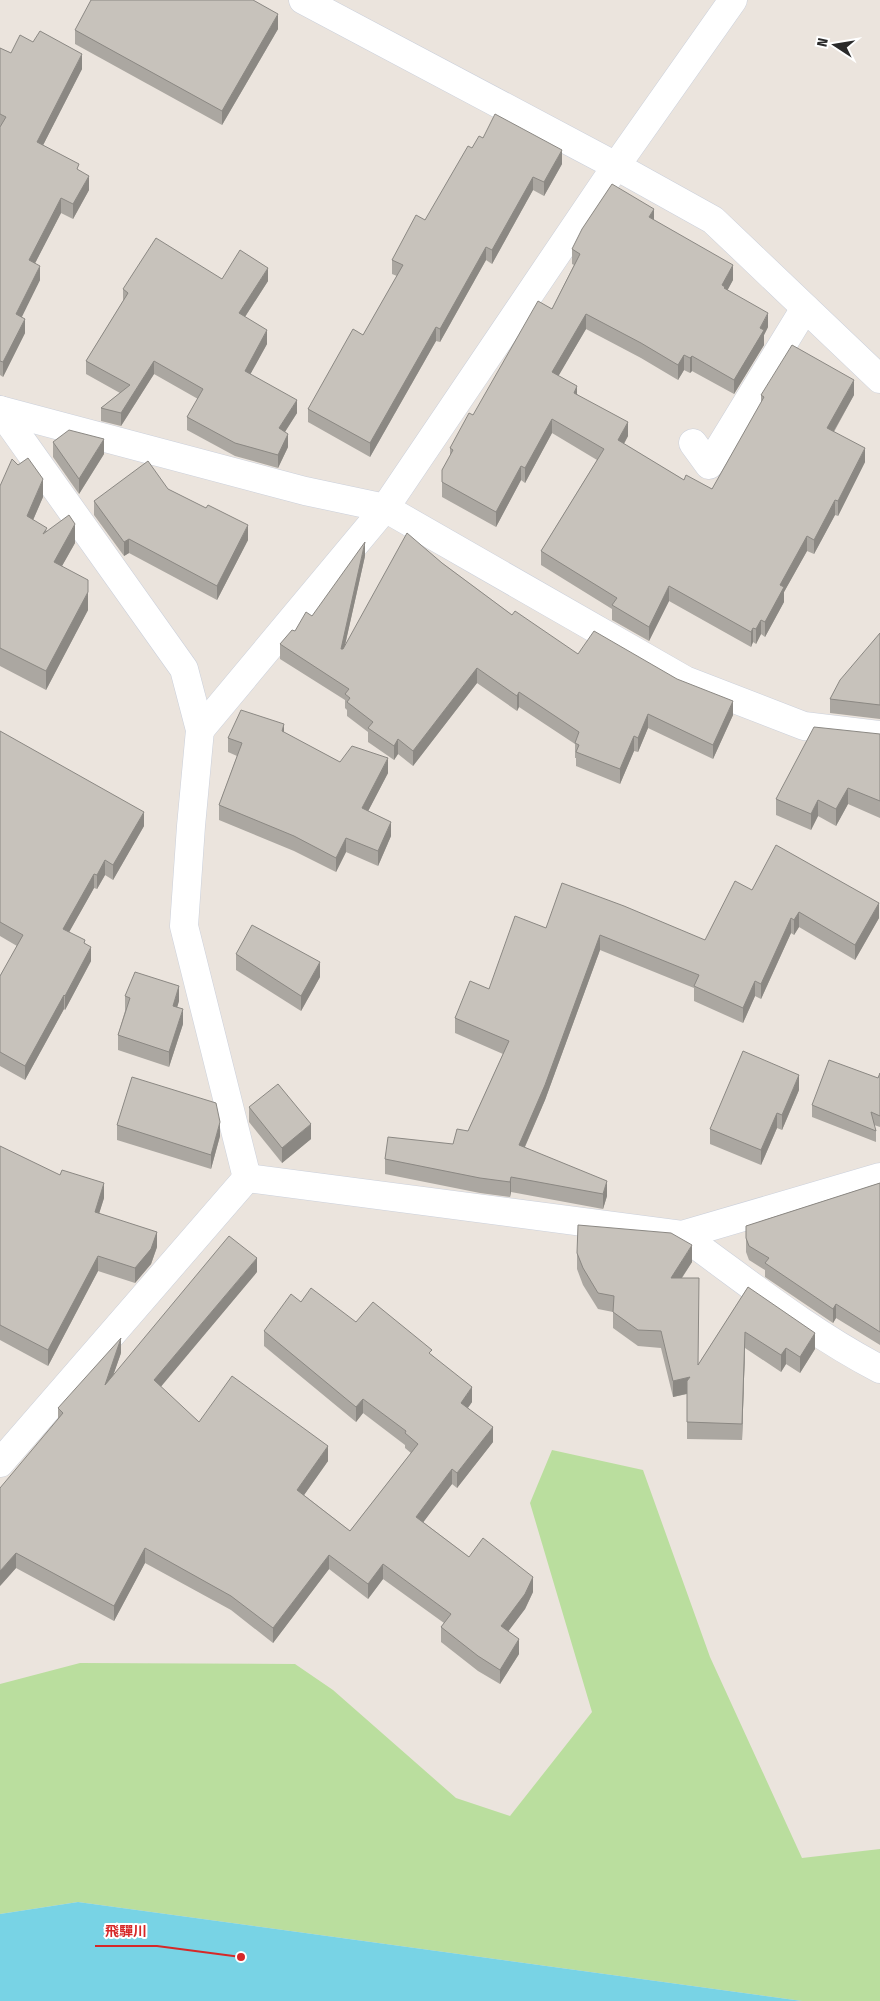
<svg xmlns="http://www.w3.org/2000/svg" width="880" height="2001" viewBox="0 0 880 2001" font-family="'Fira Sans Condensed','Noto Sans JP',sans-serif">
<style>
.green{fill:#bade9e}
.water{fill:#78d3e5}
.lines{fill:none;stroke-linecap:round;stroke-linejoin:round}
.minor-casing{stroke:#cbd0db;stroke-width:29}
.minor{stroke:#fff;stroke-width:28}
.wall{fill:#aba7a1}
.shaded-wall{fill:#8b8883}
.building{fill:#c7c2bb;stroke:#8b8883}
.leader{fill:none;stroke:#d62828;stroke-width:2}
.callout-dot{fill:#d62828;stroke:#fff;stroke-width:2}
.callout-label{font-size:14px;text-anchor:middle;font-weight:bold;fill:#d62828;stroke:#fff;stroke-width:4;stroke-linejoin:round;paint-order:stroke}
</style>
<rect width="100%" height="100%" fill="#ebe4dd"/>
<path class="green" d="M552,1450L643,1470L710,1657L802,1858L880,1849V2001H802L78,1902L0,1914V1684L80,1663L295,1664L333,1690L456,1798L510,1816L592,1712L530,1503Z"/>
<path class="water" d="M78,1902L802,2001H0V1914Z"/>
<g class="lines">
<defs>
<g id="minor">
<path d="M303,0L616,166L713,220L880,379"/>
<path d="M0,410L305,491L385,508L685,680L804,726L880,735"/>
<path d="M0,410L184,669L200,730L191,826L184,926L247,1178"/>
<path d="M693,443L709,465L805,308"/>
<path d="M200,730L385,508L616,166L733,0"/>
<path d="M247,1178L682,1235L880,1177"/>
<path d="M682,1235C746,1281 810,1333 880,1369"/>
<path d="M0,1463L247,1178"/>
</g>
</defs>
<use href="#minor" class="minor-casing"/>
<use href="#minor" class="minor"/>
</g>
<g class="wall">
<path d="M278,29L222,125L75,44V30Z"/>
<path d="M0,48L11,53L82,69L43,145L79,171L89,190L73,219L61,213L35,263L40,280L21,317L25,333L3,377L0,375Z"/>
<path d="M483,138L562,164L544,196L533,190L492,264L486,260L440,342L436,341L370,457L308,422V409L363,335L397,276L392,274V260L425,220L472,148Z"/>
<path d="M654,220L733,280L727,290L768,327L764,335V345L734,394L692,371L690,373L684,370L678,380L641,358L586,329L558,376L577,394L628,436L624,444L684,480L712,489L761,403V395H854L834,432L865,462L838,516L835,515L814,554L807,551L784,592V602L765,637L761,634L756,644L753,642L751,647L669,601L649,641L612,620V609L541,565V551L597,460L552,433L525,483L521,480L496,527L442,497V470L450,456V448L473,415L552,309L574,265L572,264V249Z"/>
<path d="M222,279L268,281L245,317L267,344L250,374L297,413L285,432L288,447L278,468L235,456L187,430V417L198,399L154,374L121,426L101,421V408L120,393L86,374V361L123,301V289Z"/>
<path d="M53,442L104,454L79,494L53,457Z"/>
<path d="M0,486L43,497L33,520L47,531L75,543L62,566L88,610L46,690L0,666Z"/>
<path d="M168,489L248,540L217,600L129,553L124,556L94,515V501Z"/>
<path d="M365,556L345,645L442,563L512,615L578,654L733,715L713,759L648,728L638,752L634,751L620,784L576,766V758H575V744L519,707L517,711L477,683L413,766L398,754L394,760L368,742V732L347,716V710L345,708V700L280,659V644L312,616Z"/>
<path d="M880,633V719L830,713V699Z"/>
<path d="M0,731L144,826L113,880L105,875L97,889L94,888L69,932L85,944L91,961L65,1010L64,1009L25,1080L0,1066V976L17,946L0,936Z"/>
<path d="M284,733L340,762L388,773L368,811L391,836L378,866L346,852L336,872L294,851L219,820V805L237,756L228,752V738Z"/>
<path d="M879,734H880V818L848,804L836,826L818,816L811,830L776,815V799Z"/>
<path d="M752,890L879,918L855,960L799,927L794,935L791,933L761,999L755,996L743,1023L694,1001V988L600,950L545,1100L525,1147L607,1196L603,1209L511,1192L510,1197L480,1193L385,1174V1159L453,1144L468,1131L503,1054L455,1033V1018L489,989L546,928L705,940Z"/>
<path d="M236,954L320,977L301,1011L236,970Z"/>
<path d="M125,996L179,1001L177,1007L183,1024L169,1067L118,1050V1035L125,1011Z"/>
<path d="M880,1073V1127L874,1125L876,1131V1142L812,1117V1105L878,1078Z"/>
<path d="M799,1090L782,1130L777,1128L761,1165L710,1144V1129Z"/>
<path d="M249,1107L311,1139L282,1163L249,1122Z"/>
<path d="M117,1125L220,1136L211,1169L117,1140Z"/>
<path d="M0,1146L104,1198L99,1213L157,1247L151,1264L135,1283L98,1271L48,1366L0,1340Z"/>
<path d="M880,1183V1345L836,1318L833,1323L765,1277V1270L749,1260L746,1252V1226Z"/>
<path d="M577,1253L692,1262L682,1278L698,1365L748,1287L815,1349L800,1373L786,1364L781,1372L745,1348L742,1440L687,1439V1394L673,1397L661,1348L638,1346L613,1328V1312L598,1309L583,1285L577,1269Z"/>
<path d="M257,1272L160,1387L199,1422L328,1461L304,1495L350,1531L411,1453L405,1448V1445L363,1413L356,1422L264,1346V1331L301,1302L356,1322L432,1355L472,1402L468,1408L493,1442L457,1488L452,1484L423,1522L469,1557L533,1592L525,1609L508,1631L519,1654L500,1684L478,1671L441,1642V1627L444,1623L383,1579L368,1599L329,1569L273,1643L231,1610L145,1563L114,1621L16,1568L0,1586L58,1420V1408L121,1353L113,1375Z"/>
</g>
<g class="shaded-wall">
<path d="M278,14V29L222,125V111Z"/>
<path d="M82,54V69L37,157V142Z"/>
<path d="M562,150V164L544,196V182Z"/>
<path d="M89,176V190L73,219V204Z"/>
<path d="M533,177V190L492,264V250Z"/>
<path d="M61,198V213L29,275V260Z"/>
<path d="M654,209V223L649,217Z"/>
<path d="M486,247V260L440,342V329Z"/>
<path d="M733,265V280L725,295L722,285Z"/>
<path d="M40,266V280L16,329V314Z"/>
<path d="M268,268V281L239,326V313Z"/>
<path d="M768,313V327L764,335V345L734,394V380Z"/>
<path d="M586,314V329L552,387V372Z"/>
<path d="M25,319V333L3,377V362Z"/>
<path d="M436,327V341L370,457V443Z"/>
<path d="M267,330V344L245,384V371Z"/>
<path d="M684,355V370L678,380V365Z"/>
<path d="M692,356V371L690,373V358Z"/>
<path d="M154,361V374L121,426V413Z"/>
<path d="M854,380V395L827,443V428Z"/>
<path d="M577,386V401L574,393Z"/>
<path d="M297,400V413L279,441V428Z"/>
<path d="M552,419V433L525,483V468Z"/>
<path d="M628,422V436L618,454V440Z"/>
<path d="M288,434V447L278,468V455Z"/>
<path d="M104,439V454L79,494V479Z"/>
<path d="M865,448V462L838,516V501Z"/>
<path d="M521,466V480L496,527V512Z"/>
<path d="M43,479V497L27,534V516Z"/>
<path d="M835,500V515L814,554V540Z"/>
<path d="M75,524V543L54,580V562Z"/>
<path d="M248,525V540L217,600V586Z"/>
<path d="M807,536V551L784,592V602L765,637V622L780,585Z"/>
<path d="M129,539V553L124,556V542Z"/>
<path d="M365,542V556L341,663V649Z"/>
<path d="M669,586V601L649,641V627Z"/>
<path d="M88,592V610L46,690V671Z"/>
<path d="M761,620V634L756,644V629Z"/>
<path d="M753,628V642L751,647V632Z"/>
<path d="M477,668V683L413,766V751Z"/>
<path d="M519,692V707L517,711V696Z"/>
<path d="M733,701V715L713,759V745Z"/>
<path d="M648,714V728L638,752V738Z"/>
<path d="M284,724V738L282,731Z"/>
<path d="M634,736V751L620,784V769Z"/>
<path d="M398,739V754L394,760V746Z"/>
<path d="M388,758V773L362,823V808Z"/>
<path d="M848,788V804L836,826V809Z"/>
<path d="M818,800V816L811,830V814Z"/>
<path d="M144,812V826L113,880V865Z"/>
<path d="M391,822V836L378,866V851Z"/>
<path d="M346,838V852L336,872V858Z"/>
<path d="M105,860V875L97,889V875Z"/>
<path d="M94,874V888L63,943V929Z"/>
<path d="M879,903V918L855,960V945Z"/>
<path d="M799,912V927L794,935V920Z"/>
<path d="M791,918V933L761,999V984Z"/>
<path d="M600,935V950L545,1100L519,1160V1145Z"/>
<path d="M91,947V961L65,1010V996Z"/>
<path d="M320,962V977L301,1011V996Z"/>
<path d="M755,981V996L743,1023V1008Z"/>
<path d="M179,986V1001L173,1021V1006Z"/>
<path d="M64,995V1009L25,1080V1066Z"/>
<path d="M183,1009V1024L169,1067V1052Z"/>
<path d="M799,1075V1090L782,1130V1115Z"/>
<path d="M777,1113V1128L761,1165V1150Z"/>
<path d="M220,1122V1136L211,1169V1155Z"/>
<path d="M311,1124V1139L282,1163V1148Z"/>
<path d="M511,1177V1192L510,1197V1182Z"/>
<path d="M607,1181V1196L603,1209V1194Z"/>
<path d="M104,1183V1198L95,1227V1212Z"/>
<path d="M157,1232V1247L151,1264L135,1283V1268Z"/>
<path d="M692,1245V1262L671,1294V1278Z"/>
<path d="M98,1256V1271L48,1366V1350Z"/>
<path d="M257,1258V1272L154,1395V1380Z"/>
<path d="M836,1304V1318L833,1323V1309Z"/>
<path d="M745,1332V1348L742,1440V1424Z"/>
<path d="M815,1333V1349L800,1373V1357Z"/>
<path d="M121,1338V1353L105,1399V1385Z"/>
<path d="M786,1348V1364L781,1372V1355Z"/>
<path d="M690,1377V1393L673,1397V1381Z"/>
<path d="M472,1387V1402L461,1417V1403Z"/>
<path d="M363,1399V1413L356,1422V1407Z"/>
<path d="M493,1427V1442L457,1488V1473Z"/>
<path d="M328,1446V1461L297,1505V1490Z"/>
<path d="M452,1469V1484L416,1532V1517Z"/>
<path d="M145,1548V1563L114,1621V1606Z"/>
<path d="M16,1553V1568L0,1586V1571Z"/>
<path d="M329,1555V1569L273,1643V1628Z"/>
<path d="M383,1564V1579L368,1599V1584Z"/>
<path d="M533,1577V1592L525,1609L501,1641V1626Z"/>
<path d="M519,1639V1654L500,1684V1670Z"/>
</g>
<g class="building">
<path d="M91,0H253L278,14L222,111L75,30Z"/>
<path d="M40,31L82,54L37,142L79,164L77,169L89,176L73,204L61,198L29,260L40,266L16,314L25,319L3,362L0,361V127L6,117L0,114V48L11,53L20,35L33,42Z"/>
<path d="M495,114L562,150L544,182L533,177L492,250L486,247L440,329L436,327L370,443L308,409L353,329L363,335L403,265L392,260L416,215L425,220L468,146L472,148L479,136L483,138Z"/>
<path d="M612,184L654,209L649,217L733,265L722,285L725,287L724,288L768,313L760,328L764,330L734,380L692,356L690,358L684,355L678,365L641,343L586,314L552,372L577,386L574,393L628,422L618,440L684,480L686,475L712,489L764,397L761,395L792,345L854,380L827,428L865,448L838,501L835,500L814,540L807,536L780,585L784,587L765,622L761,620L756,629L753,628L751,632L669,586L649,627L612,605L617,598L541,551L604,449L552,419L525,468L521,466L496,512L442,482V470L453,450L450,448L469,413L473,415L538,301L552,309L580,254L572,249L582,229Z"/>
<path d="M156,238L222,279L240,250L268,268L239,313L267,330L245,371L297,400L279,428L288,434L278,455L235,443L187,417L203,389L154,361L121,413L101,408L130,385L86,361L128,293L123,289Z"/>
<path d="M69,430L104,439L79,479L53,442Z"/>
<path d="M28,458L43,479L27,516L47,528L43,534L69,515L75,524L54,562L88,580V592L46,671L0,648V486L12,459L18,465Z"/>
<path d="M148,461L168,489L206,508L208,505L248,525L217,586L129,539L124,542L94,501Z"/>
<path d="M407,533L442,563L512,615L515,611L578,654L594,631L677,679L733,701L713,745L648,714L638,738L634,736L620,769L576,752L579,745L575,743L579,732L519,692L517,696L477,668L413,751L398,739L394,746L368,728L373,722L347,702L350,698L345,694L349,689L280,644L292,630L295,631L306,612L312,616L365,542L341,649H343Z"/>
<path d="M880,633V705L830,699L840,680Z"/>
<path d="M241,710L284,724L282,731L340,762L352,746L388,758L362,808L391,822L378,851L346,838L336,858L294,836L219,805L242,743L228,738Z"/>
<path d="M814,727L880,734V801L848,788L836,809L818,800L811,814L776,799Z"/>
<path d="M0,731L144,812L113,865L105,860L97,875L94,874L63,929L85,940L84,943L91,947L65,996L64,995L25,1066L0,1052V976L23,935L0,922Z"/>
<path d="M776,845L879,903L855,945L799,912L794,920L791,918L761,984L755,981L743,1008L694,986L699,975L600,935L545,1085L519,1145L607,1181L603,1194L511,1177L510,1182L480,1178L385,1159L388,1137L453,1144L457,1129L468,1131L509,1041L455,1018L470,981L489,989L515,916L546,928L562,883L624,906L705,940L735,881L752,890Z"/>
<path d="M252,925L320,962L301,996L236,954Z"/>
<path d="M135,972L179,986L173,1006L183,1009L169,1052L118,1035L130,998L125,996Z"/>
<path d="M743,1051L799,1075L782,1115L777,1113L761,1150L710,1129Z"/>
<path d="M829,1060L878,1078L880,1073V1116L871,1112L876,1131L812,1105Z"/>
<path d="M132,1077L216,1103L220,1122L211,1155L117,1125Z"/>
<path d="M278,1084L311,1124L282,1148L249,1107Z"/>
<path d="M0,1146L60,1175L62,1170L104,1183L95,1212L157,1232L151,1249L135,1268L98,1256L48,1350L0,1325Z"/>
<path d="M880,1183V1332L836,1304L833,1309L765,1263L769,1258L749,1246L746,1238V1226Z"/>
<path d="M578,1225L671,1233L692,1245L671,1278H699L698,1365L748,1287L815,1333L800,1357L786,1348L781,1355L745,1332L742,1424L687,1422V1381L690,1377L673,1381L661,1331L638,1330L613,1312L614,1296L598,1293L583,1268L577,1253Z"/>
<path d="M229,1236L257,1258L154,1380L199,1422L232,1376L328,1446L297,1490L350,1531L418,1444L405,1433L406,1431L363,1399L356,1407L264,1331L291,1294L301,1302L311,1288L356,1322L373,1302L432,1350L429,1353L472,1387L461,1403L493,1427L457,1473L452,1469L416,1517L469,1557L483,1538L533,1577L525,1594L501,1626L519,1639L500,1670L478,1656L441,1627L451,1614L383,1564L368,1584L329,1555L273,1628L231,1596L145,1548L114,1606L16,1553L0,1571V1488L63,1413L58,1408L121,1338L105,1385Z"/>
</g>
<path class="leader" d="M241 1957L157 1946H95"/>
<circle class="callout-dot" cx="241" cy="1957" r="5"/>
<g class="callout-label">
<text x="126" y="1936">飛驒川</text>
</g>
<g transform="translate(835 45) rotate(282)" stroke="#ffffff" stroke-width="4" paint-order="stroke">
<path d="M0-4L9 19L0 12L-9 19Z" fill="#2a2a2a"/>
<text y="-8" font-size="14" font-weight="bold" text-anchor="middle" fill="#2a2a2a">N</text>
</g>
</svg>
